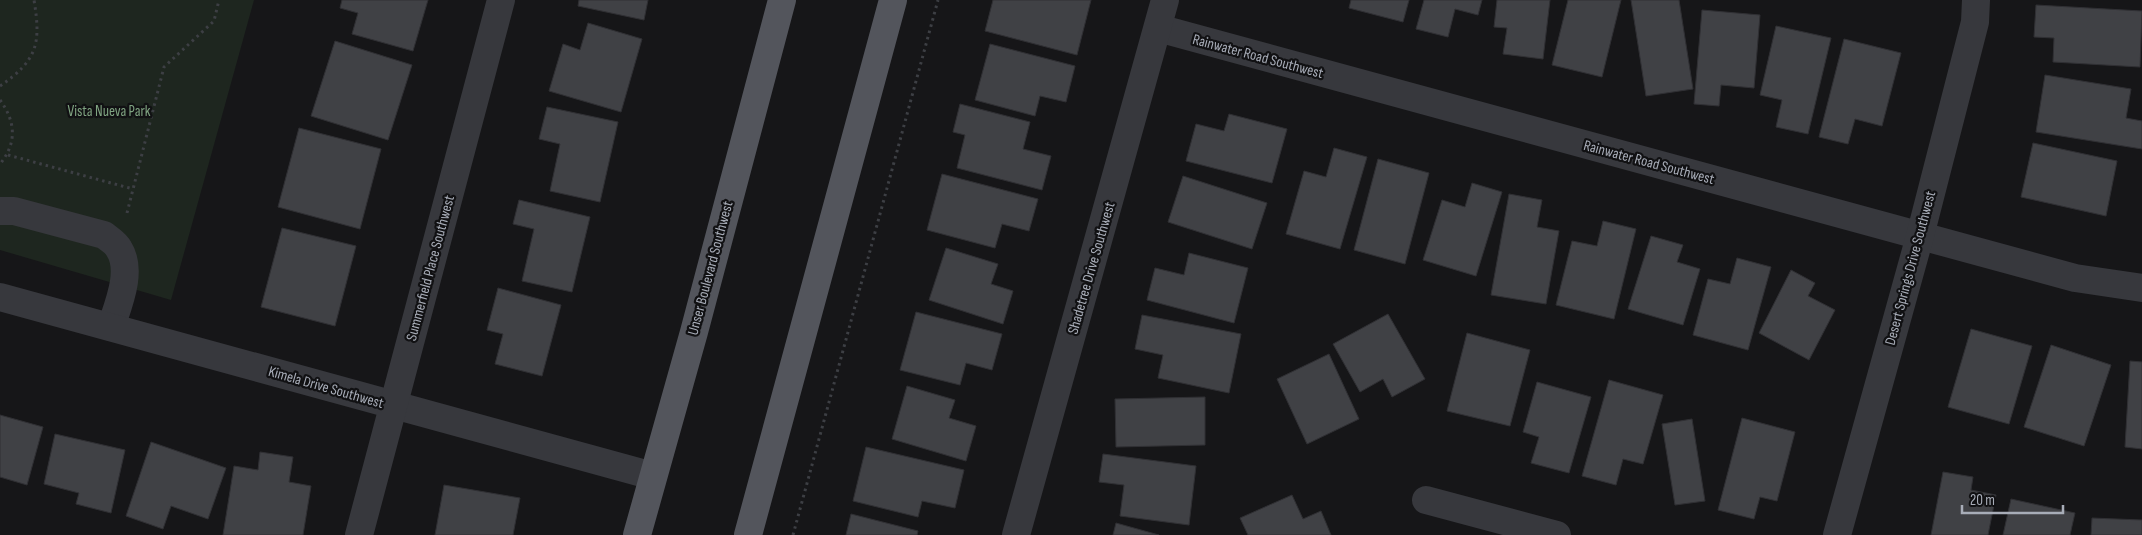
<svg xmlns="http://www.w3.org/2000/svg" width="2142" height="535" viewBox="0 0 2142 535" font-family="'Sofia Sans Condensed',sans-serif">
<style>
.green{fill:#1e261f}
.building{fill:#404145;stroke:#303034}
.lines{fill:none;stroke-linecap:round;stroke-linejoin:round}
.path{stroke:#3d3f44;stroke-width:3;stroke-dasharray:2.5 4;stroke-linecap:butt}
.minor{stroke:#37383d;stroke-width:28}
.major{stroke:#53555c;stroke-width:28}
.labels{text-anchor:middle;stroke-width:4.5;stroke-linejoin:round;paint-order:stroke}
.street-label{font-size:15px;fill:#a8adb8;stroke:#111113}
.park-label{font-size:15px;fill:#7fa381;stroke:#111113}
</style>
<rect width="100%" height="100%" fill="#161618"/>
<path class="green" d="M0,0H254L171,300L0,250Z"/>
<g class="building">
<path d="M342,0H428L413,51L352,34L358,13L340,8Z"/>
<path d="M579,0H648L644,20L578,6Z"/>
<path d="M993,0H1091L1077,55L985,31Z"/>
<path d="M1351,0H1409L1403,22L1349,8Z"/>
<path d="M1424,0H1482L1478,15L1455,9L1448,37L1416,29Z"/>
<path d="M1497,0H1550L1543,59L1503,54L1507,28L1494,27Z"/>
<path d="M1568,0H1621L1602,77L1552,65Z"/>
<path d="M1631,0H1679L1693,89L1646,96Z"/>
<path d="M2036,5L2142,11L2140,67L2053,62L2054,38L2034,37Z"/>
<path d="M1702,10L1760,15L1754,88L1721,85L1719,106L1694,104Z"/>
<path d="M588,23L642,39L621,112L549,91L563,44L580,50Z"/>
<path d="M1776,26L1831,38L1808,134L1776,127L1782,100L1760,95Z"/>
<path d="M1844,39L1901,53L1882,126L1855,119L1848,144L1819,137Z"/>
<path d="M335,41L412,65L388,140L311,116Z"/>
<path d="M990,44L1075,66L1066,102L1040,96L1035,116L975,100Z"/>
<path d="M2045,75L2131,89L2126,118L2142,121V149L2036,132Z"/>
<path d="M960,104L1030,122L1023,149L1051,156L1042,190L957,168L965,135L953,132Z"/>
<path d="M547,107L618,122L600,202L550,191L560,144L539,139Z"/>
<path d="M1229,114L1287,129L1272,183L1186,161L1196,124L1224,131Z"/>
<path d="M299,128L381,149L360,229L278,207Z"/>
<path d="M2033,143L2117,161L2106,216L2021,197Z"/>
<path d="M1334,148L1367,157L1340,249L1286,234L1304,171L1326,177Z"/>
<path d="M1378,159L1429,173L1405,264L1354,250Z"/>
<path d="M942,174L1038,199L1029,231L1002,224L995,248L927,230Z"/>
<path d="M1183,176L1267,203L1252,249L1168,222Z"/>
<path d="M1472,183L1502,192L1476,276L1423,260L1442,200L1465,207Z"/>
<path d="M1509,194L1542,200L1537,227L1559,231L1546,304L1491,295Z"/>
<path d="M519,200L590,217L572,292L522,281L534,229L513,224Z"/>
<path d="M1603,221L1636,229L1614,319L1556,305L1572,241L1597,246Z"/>
<path d="M282,228L356,246L335,326L261,307Z"/>
<path d="M1651,236L1683,245L1677,262L1700,269L1683,325L1628,309Z"/>
<path d="M946,248L998,264L991,284L1013,291L1003,324L929,300Z"/>
<path d="M1189,253L1248,268L1234,323L1147,300L1155,268L1184,275Z"/>
<path d="M1737,258L1771,267L1748,350L1693,335L1708,279L1730,284Z"/>
<path d="M1791,270L1815,283L1808,296L1835,310L1809,360L1759,333Z"/>
<path d="M498,288L561,305L542,376L495,364L503,334L487,330Z"/>
<path d="M916,312L1002,334L992,370L966,363L960,385L900,370Z"/>
<path d="M1388,314L1425,379L1392,397L1383,379L1360,392L1333,344Z"/>
<path d="M1142,315L1241,334L1229,393L1158,378L1163,355L1135,349Z"/>
<path d="M1971,329L2032,346L2009,424L1948,407Z"/>
<path d="M1467,333L1530,350L1510,426L1447,411Z"/>
<path d="M2051,345L2111,365L2084,446L2024,427Z"/>
<path d="M1329,354L1359,419L1307,444L1277,379Z"/>
<path d="M2130,361L2142,362V449L2125,447Z"/>
<path d="M1609,380L1663,395L1643,464L1623,459L1616,485L1582,476Z"/>
<path d="M1537,382L1591,397L1569,473L1531,463L1539,437L1523,432Z"/>
<path d="M907,386L955,400L949,418L976,426L966,461L892,439Z"/>
<path d="M1205,397V445L1116,447L1115,399Z"/>
<path d="M0,415L43,427L27,485L0,477Z"/>
<path d="M1742,418L1795,432L1777,501L1760,497L1754,519L1718,510Z"/>
<path d="M1692,419L1705,501L1675,505L1662,424Z"/>
<path d="M55,434L125,450L111,513L76,504L79,493L44,484Z"/>
<path d="M151,442L226,468L208,519L171,506L163,529L126,516Z"/>
<path d="M866,447L964,470L955,508L922,501L918,517L853,501Z"/>
<path d="M260,452L293,457L289,482L311,486L303,535H223L234,466L258,470Z"/>
<path d="M1103,454L1196,466L1189,525L1120,516L1124,485L1099,482Z"/>
<path d="M1943,472L1973,477L1971,490L1996,495L1988,535H1931Z"/>
<path d="M444,485L520,498L513,535H435Z"/>
<path d="M1292,495L1303,519L1321,511L1331,535H1248L1240,518Z"/>
<path d="M2011,499L2075,513L2070,535H2003Z"/>
<path d="M851,514L918,531L917,535H846Z"/>
<path d="M2092,518L2142,520V535H2091Z"/>
<path d="M1116,523L1159,535H1113Z"/>
</g>
<g class="lines">
<g class="path">
<path d="M0,86C38,60 41,43 34,0"/>
<path d="M0,100C16,122 17,143 0,164"/>
<path d="M8,155L133,189"/>
<path d="M127,213L164,67L214,21L219,0"/>
<path d="M793,535L938,0"/>
</g>
<g class="minor">
<path d="M1158,28L2075,278L2142,288"/>
<path d="M0,211H14L104,235C109,239 116,243 119,249C133,271 118,305 111,327"/>
<path d="M0,297L653,476"/>
<path d="M1426,500L1557,535"/>
<path d="M359,535L501,0"/>
<path d="M1016,535L1165,0"/>
<path d="M1837,535L1920,236L1975,22L1976,0"/>
</g>
<g class="major">
<path d="M637,535L694,332L782,0"/>
<path d="M748,535L893,0"/>
</g>
</g>
<g class="labels">
<g class="street-label">
<text transform="translate(1258 56) rotate(15)" y="5">Rainwater Road Southwest</text>
<text transform="translate(1649 162) rotate(15)" y="5">Rainwater Road Southwest</text>
<text transform="translate(430 268) rotate(-75)" y="5">Summerfield Place Southwest</text>
<text transform="translate(710 268) rotate(-75)" y="5">Unser Boulevard Southwest</text>
<text transform="translate(1091 268) rotate(-74)" y="5">Shadetree Drive Southwest</text>
<text transform="translate(1910 268) rotate(-75)" y="5">Desert Springs Drive Southwest</text>
<text transform="translate(326 387) rotate(16)" y="5">Kimela Drive Southwest</text>
</g>
<g class="park-label">
<text x="109" y="116">Vista Nueva Park</text>
</g>
</g>
<path d="M1962 505v8h101v-8" fill="none" stroke="#a8adb8" stroke-width="2.5"/>
<text x="1970" y="505" font-size="15" fill="#a8adb8" stroke="#111113" stroke-width="4" paint-order="stroke">20 m</text>
</svg>
